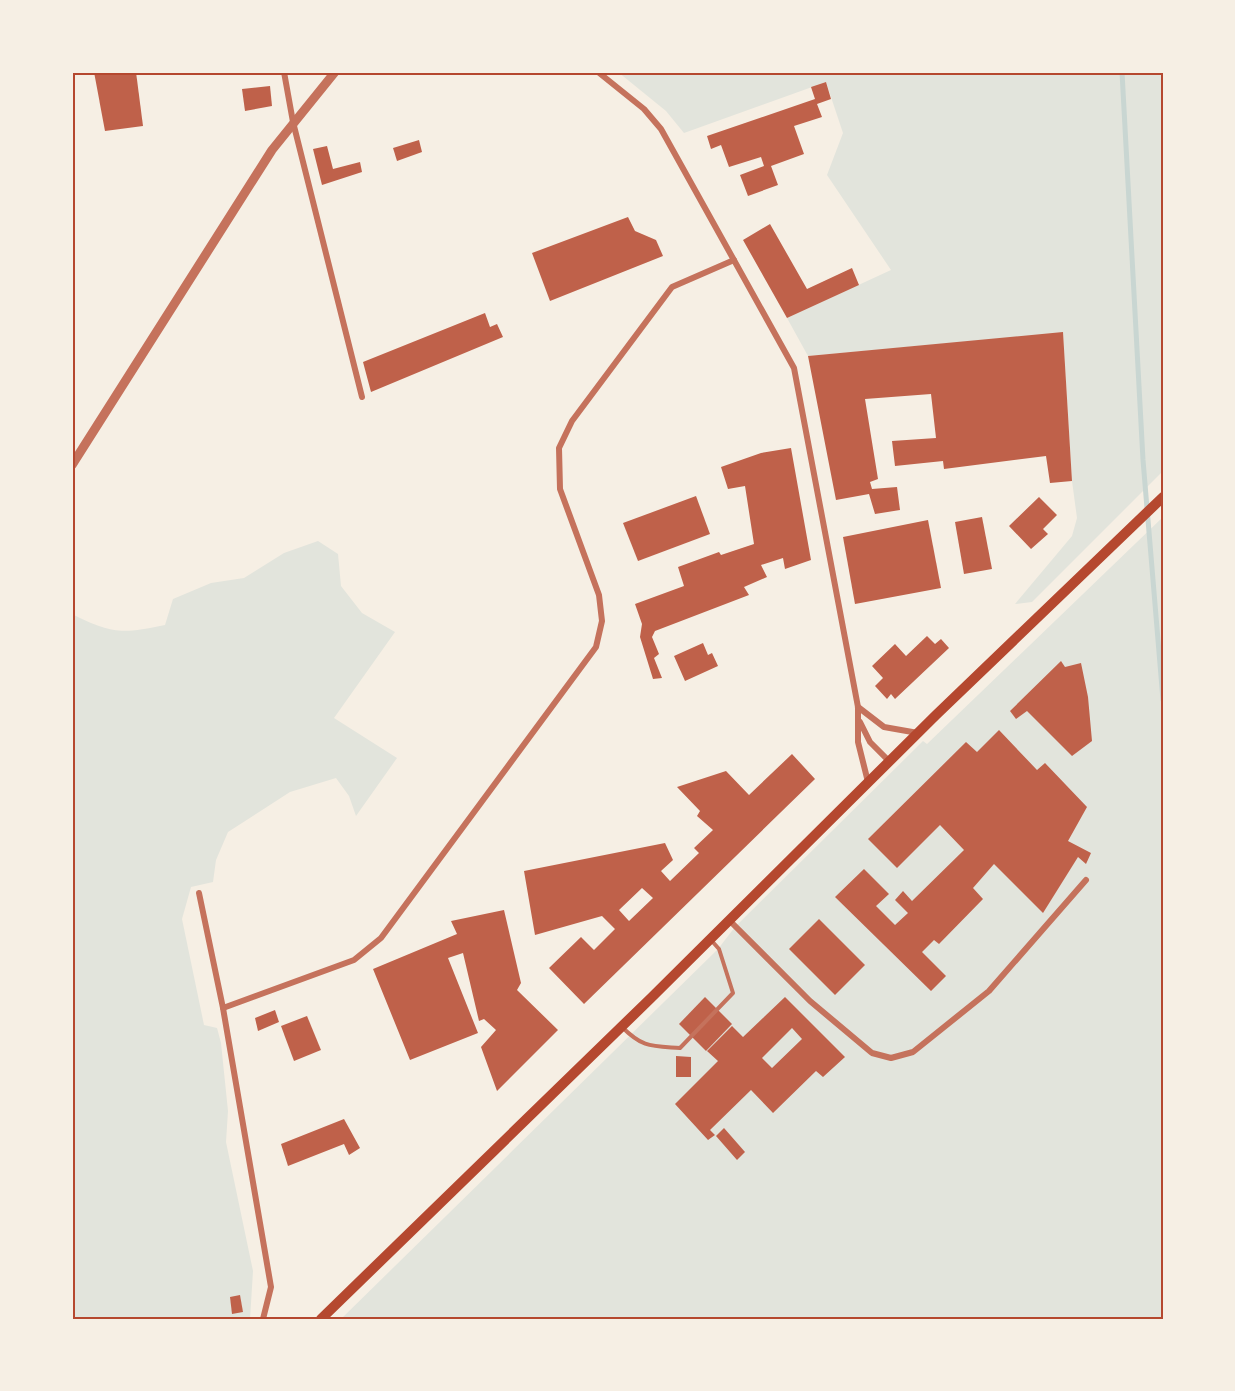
<svg xmlns="http://www.w3.org/2000/svg" width="1235" height="1391" viewBox="0 0 1235 1391" font-family="'Titillium Web',sans-serif">
<style>
.green{fill:#e2e4dc}
.lines{fill:none;stroke-linecap:round;stroke-linejoin:round}
.stream{stroke:#c9d6d2;stroke-width:5}
.building{fill:#bf614a;fill-rule:evenodd}
.service{stroke:#c5725c;stroke-width:4}
.minor{stroke:#c5725c;stroke-width:6}
.tertiary{stroke:#c5725c;stroke-width:9}
.secondary{stroke:#b5482f;stroke-width:10}
.neatline{fill:none;stroke:#b5482f;stroke-width:2}
</style>
<rect width="100%" height="100%" fill="#f6efe4"/>
<g class="green">
<path d="M618,72H1163V471L1032,602L1015,604L1072,536L1077,518L1072,481L1063,333L808,356L787,318L891,270L827,175L843,133L826,82L684,133L666,111Z"/>
<path d="M1163,517V1319H341L718,949L735,927L923,741L927,744Z"/>
<path d="M318,541L338,554L341,586L362,613L395,632L334,718L397,758L356,816L349,796L336,778L290,792L228,832L216,860L213,882L191,887L182,919L204,1025L217,1028L221,1043L228,1111L226,1142L253,1271L250,1319H72V614C112,634 121,634 165,625L173,599L211,583L244,578L284,553Z"/>
</g>
<g class="lines">
<path class="stream" d="M1122,72L1143,460L1163,700"/>
</g>
<g class="building">
<path d="M94,72H136L143,126L105,131Z"/>
<path d="M826,82L831,99L817,104L822,117L794,126L804,154L771,166L778,185L748,196L740,175L764,166L761,157L729,167L721,145L711,149L707,136L815,99L811,87Z"/>
<path d="M270,86L272,106L245,111L242,89Z"/>
<path d="M419,140L422,152L397,161L393,148Z"/>
<path d="M327,146L333,169L360,162L362,172L322,185L313,149Z"/>
<path d="M628,217L635,231L656,240L663,256L550,301L532,253Z"/>
<path d="M770,224L807,289L852,268L859,285L787,318L743,240Z"/>
<path d="M485,313L490,327L497,324L503,337L371,392L363,362Z"/>
<path d="M1063,332L1072,481L1050,483L1046,456L944,469L943,461L895,466L892,441L936,438L931,394L865,399L878,479L870,482L872,489L897,487L900,510L875,514L869,494L836,500L808,356Z"/>
<path d="M791,448L811,560L785,569L783,558L761,565L767,577L744,587L749,595L655,631L652,637L659,654L654,658L662,678L653,679L640,637L642,624L635,604L684,586L678,567L719,552L721,555L754,544L745,486L728,489L721,467L761,453Z"/>
<path d="M696,496L710,534L638,561L623,523Z"/>
<path d="M1039,497L1057,515L1043,529L1048,534L1031,549L1009,526Z"/>
<path d="M982,517L992,569L964,574L955,522Z"/>
<path d="M928,520L941,588L855,604L843,537Z"/>
<path d="M927,636L935,644L941,639L949,648L895,699L891,694L887,699L875,686L883,678L872,666L895,644L906,656Z"/>
<path d="M703,643L708,655L712,653L718,666L685,681L674,656Z"/>
<path d="M1061,661L1065,667L1081,663L1088,697L1092,741L1072,756L1027,711L1016,719L1010,711Z"/>
<path d="M999,730L1037,770L1045,763L1087,807L1068,841L1091,853L1086,864L1078,857L1043,913L994,864L973,888L983,899L939,944L934,940L922,952L946,976L931,991L835,897L864,869L889,894L876,906L895,925L908,913L895,900L903,891L912,901L964,850L940,825L897,868L868,839L966,742L977,752Z"/>
<path d="M792,754L815,779L584,1004L549,968L581,937L594,950L615,929L602,916L535,935L524,871L665,843L673,860L661,871L670,881L699,853L694,848L713,830L697,816L700,811L677,787L726,771L749,795ZM642,888L653,898L629,921L619,910Z"/>
<path d="M504,910L521,983L517,990L558,1030L497,1091L481,1047L496,1030L484,1019L479,1021L463,953L448,958L478,1033L410,1060L373,969L457,934L451,921Z"/>
<path d="M819,919L865,965L835,995L789,949Z"/>
<path d="M705,997L732,1024L706,1051L679,1024Z"/>
<path d="M785,997L845,1057L823,1077L816,1071L773,1113L751,1090L710,1130L715,1135L708,1140L675,1104L718,1061L707,1051L732,1026L743,1037ZM792,1028L802,1039L772,1068L762,1058Z"/>
<path d="M275,1010L279,1022L258,1031L255,1018Z"/>
<path d="M307,1016L321,1050L294,1061L281,1026Z"/>
<path d="M676,1056L691,1057V1077H676Z"/>
<path d="M344,1119L360,1148L349,1155L344,1144L288,1166L281,1144Z"/>
<path d="M724,1128L745,1152L737,1160L716,1136Z"/>
<path d="M240,1295L243,1312L232,1314L230,1297Z"/>
</g>
<g class="lines">
<path class="service" d="M622,1027C643,1048 651,1046 680,1048L733,993L719,949L711,940"/>
<g class="minor">
<path d="M284,72L293,122L362,397"/>
<path d="M598,72L644,109L661,129L794,368L858,707V742L868,782"/>
<path d="M858,707L884,727L918,733"/>
<path d="M860,722L870,742L890,762"/>
<path d="M199,893L223,1008L354,960L381,938L596,647L602,621L599,595L560,489L559,448L572,421L672,287L734,260"/>
<path d="M730,921L810,1001L872,1053L891,1058L913,1052L989,991L1086,880"/>
<path d="M223,1008L271,1287L263,1319"/>
</g>
<path class="tertiary" d="M72,465L272,150L335,72"/>
<path class="secondary" d="M321,1319L651,998L936,715L1163,497"/>
</g>
<rect width="1235" height="1391" fill="none" stroke="#f6efe4" stroke-width="147"/>
<rect x="74" y="74" width="1088" height="1244" class="neatline"/>
</svg>
